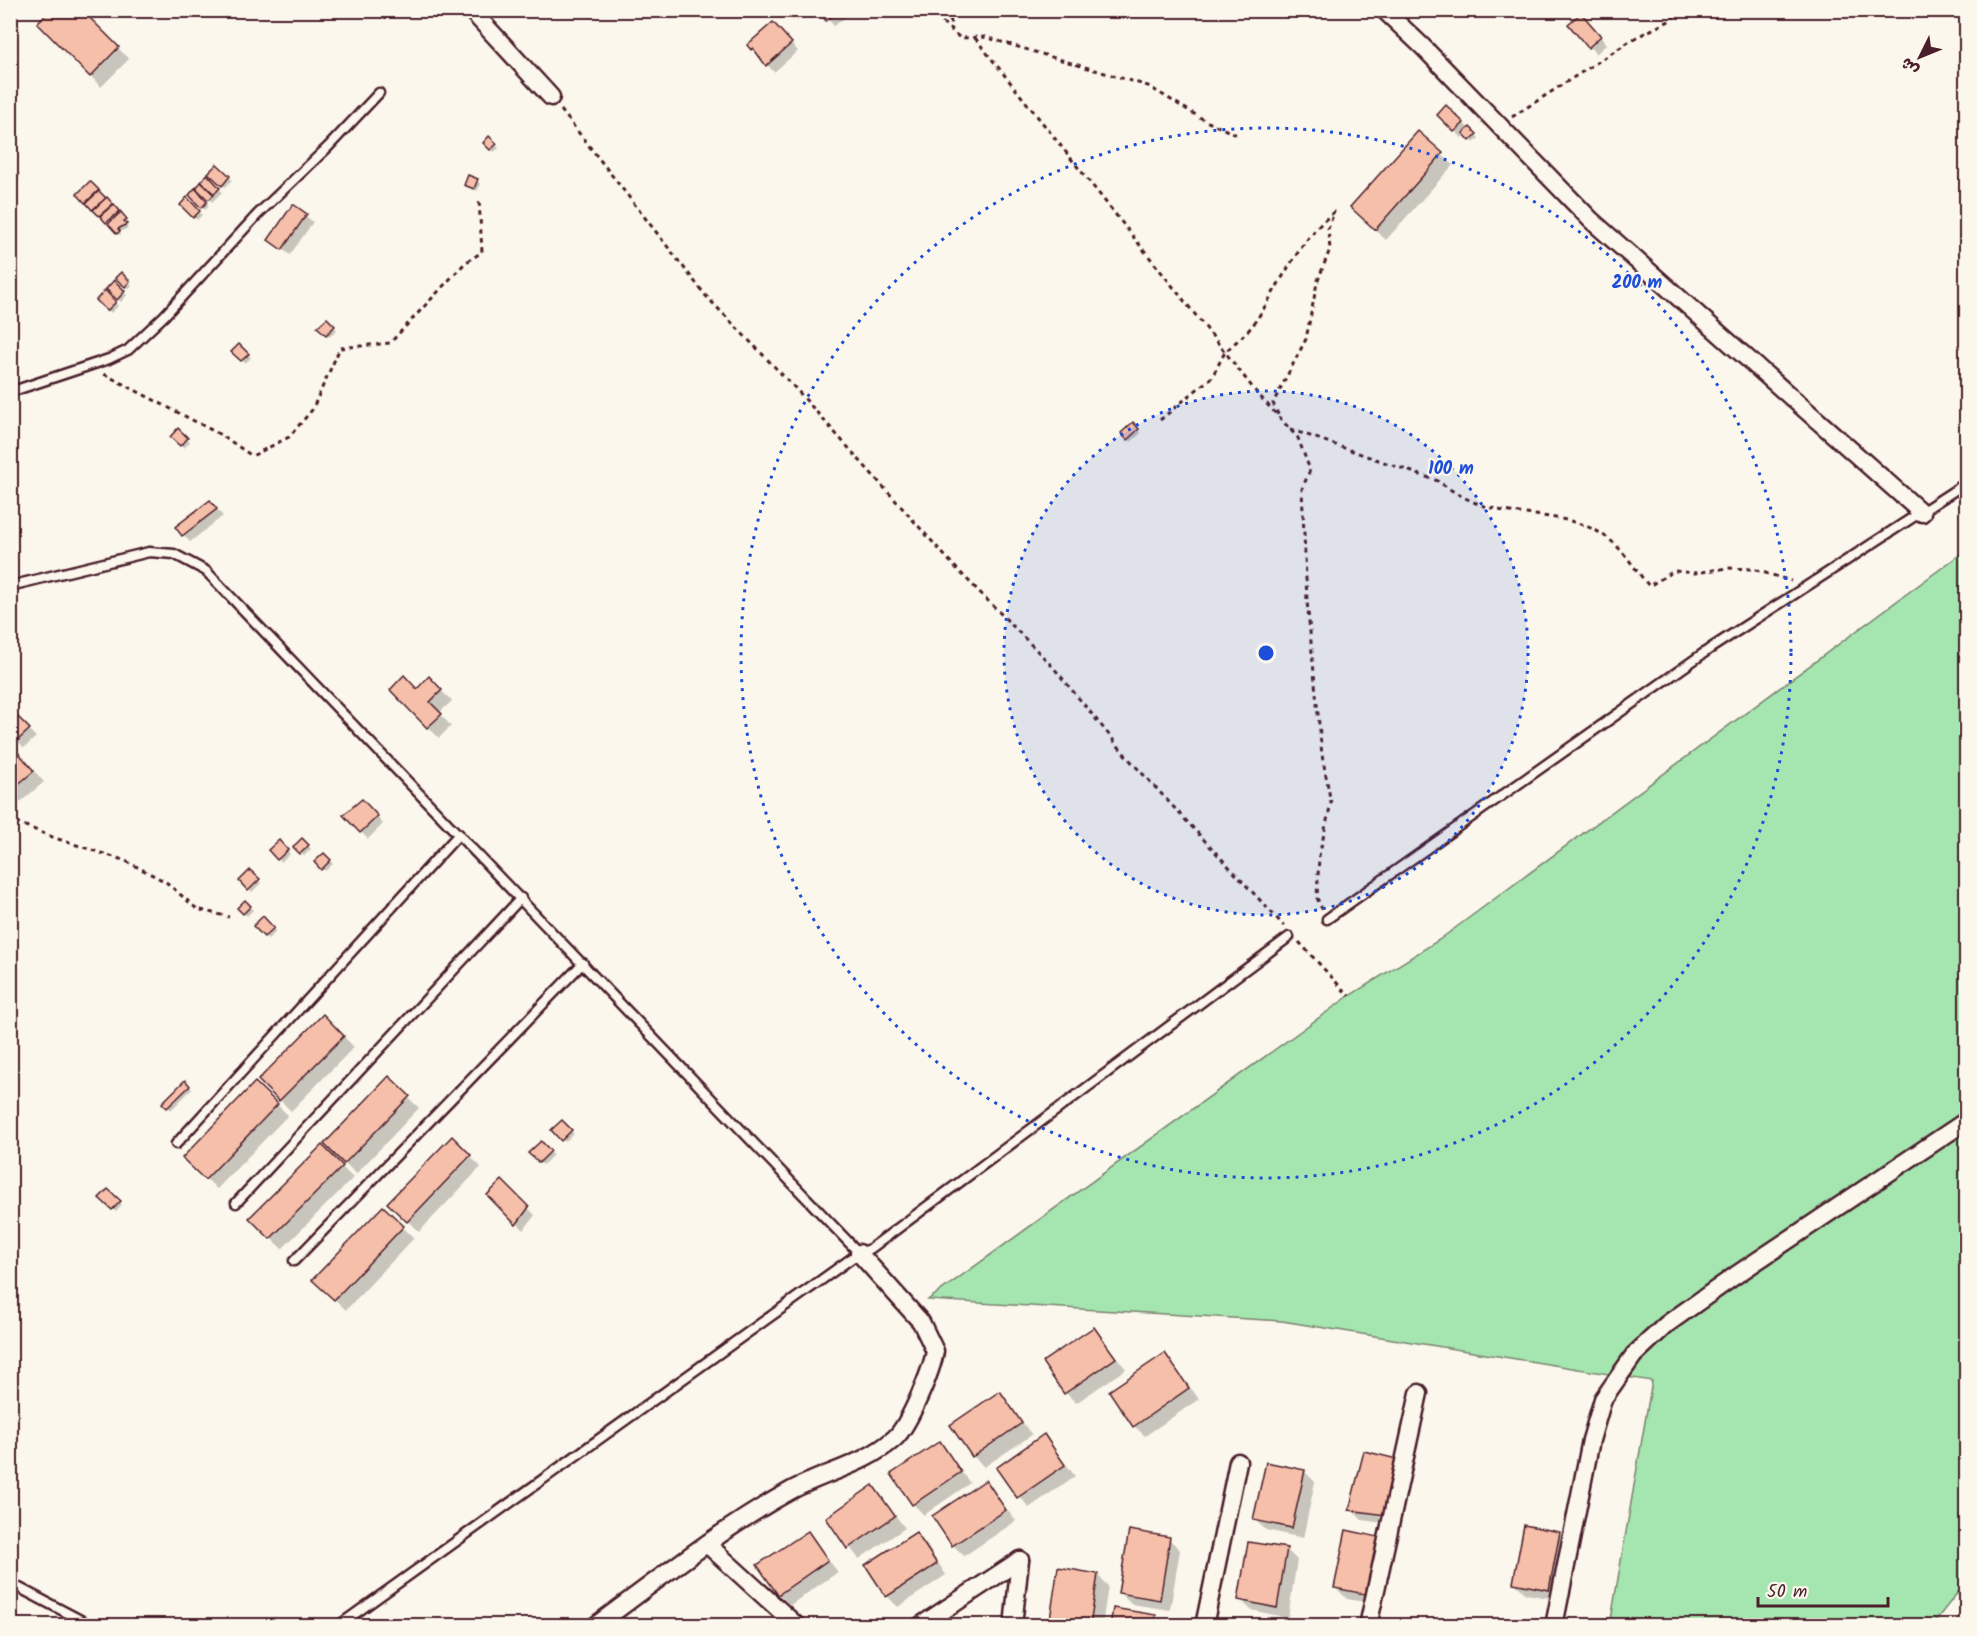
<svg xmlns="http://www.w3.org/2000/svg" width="1977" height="1636" viewBox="0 0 1977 1636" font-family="Kalam,'Playpen Sans Arabic',sans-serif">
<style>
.green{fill:#a5e6b0;stroke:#78826e;stroke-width:1.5}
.shadow{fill:#0003}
.building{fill:#f6bfaa;stroke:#4a1f2b;stroke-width:1.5}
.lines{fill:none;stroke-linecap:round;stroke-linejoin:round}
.lane-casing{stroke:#4a1f2b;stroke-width:13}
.street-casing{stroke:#4a1f2b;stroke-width:21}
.path{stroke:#4a1f2b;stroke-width:3;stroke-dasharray:4.5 4.5;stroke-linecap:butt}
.lane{stroke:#fbf7ec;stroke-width:8}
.street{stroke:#fbf7ec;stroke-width:16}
.ring{fill:none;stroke:#1d4ed8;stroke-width:3;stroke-dasharray:3 6}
.centre{fill:#1d4ed8;stroke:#fbf7ec;stroke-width:3}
.ring-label{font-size:18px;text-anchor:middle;font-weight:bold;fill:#1d4ed8;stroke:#fbf7ec;stroke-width:4.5;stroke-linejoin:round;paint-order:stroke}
</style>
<rect width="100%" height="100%" fill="#fbf7ec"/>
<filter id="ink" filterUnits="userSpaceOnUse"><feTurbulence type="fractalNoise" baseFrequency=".0167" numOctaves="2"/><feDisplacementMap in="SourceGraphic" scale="12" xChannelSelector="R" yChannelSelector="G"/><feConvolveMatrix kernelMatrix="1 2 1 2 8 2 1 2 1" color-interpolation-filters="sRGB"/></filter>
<g filter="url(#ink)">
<path class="green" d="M1966,550V1582L1932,1625H1610L1652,1381L1282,1321L928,1300L1349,996L1439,940Z"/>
<g class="shadow">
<path d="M80,10L129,59L101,87L40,23Z"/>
<path d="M801,10L804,14L797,21L789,12Z"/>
<path d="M820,10H855L834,26Z"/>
<path d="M1587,22L1607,44L1596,54L1570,24Z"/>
<path d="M780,31L798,51L774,72L749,46Z"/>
<path d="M1446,107L1479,138L1474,143L1466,134L1462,138L1439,115Z"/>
<path d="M1418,133L1453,165L1386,240L1362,218Z"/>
<path d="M489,138L499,148L494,152L485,143Z"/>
<path d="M10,164L20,174L10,228Z"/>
<path d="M217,166L232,180L225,187L210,173Z"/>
<path d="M207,177L222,192L212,202L198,188Z"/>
<path d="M469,177L481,184L477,191L466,184Z"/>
<path d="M90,183L129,223L126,225L128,228L120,232L121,236L79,194Z"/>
<path d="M195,191L209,206L205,210L191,195Z"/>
<path d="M187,199L202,215L197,220L182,205Z"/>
<path d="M293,206L313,222L290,255L270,239Z"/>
<path d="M121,274L132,285L128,289L117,278Z"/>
<path d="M114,282L127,295L121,302L108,289Z"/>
<path d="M105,293L118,306L111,313L98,300Z"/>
<path d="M327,320L337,330L329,337L319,327Z"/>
<path d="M239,346L251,358L245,363L234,352Z"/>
<path d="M1133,424L1141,433L1131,442L1123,433Z"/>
<path d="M178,430L190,442L184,448L172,437Z"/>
<path d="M210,502L223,516L190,542L183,535Z"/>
<path d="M429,679L452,701L439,713L451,726L439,738L392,690H417Z"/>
<path d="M16,717L36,737L24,748L12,736Z"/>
<path d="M10,743L44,782L18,804L10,797Z"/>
<path d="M369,808L383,824L368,839L361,832Z"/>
<path d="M302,840L311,849L304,856L295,847Z"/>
<path d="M279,842L290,854L281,862L270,851Z"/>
<path d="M324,855L333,864L325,871L316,862Z"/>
<path d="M250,872L261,883L252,892L241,881Z"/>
<path d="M245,902L253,910L247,916L239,908Z"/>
<path d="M263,919L276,932L268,939L255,926Z"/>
<path d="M323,1016L354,1047L291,1111L260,1080Z"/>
<path d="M389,1079L419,1108L356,1174L326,1144Z"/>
<path d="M185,1082L192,1089L171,1110L164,1103Z"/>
<path d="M255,1084L288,1115L217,1189L184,1158Z"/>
<path d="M562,1122L574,1134L565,1142L553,1130Z"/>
<path d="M452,1138L481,1167L419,1232L389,1203Z"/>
<path d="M541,1143L553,1155L543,1165L530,1153Z"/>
<path d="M322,1147L353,1178L282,1249L251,1218Z"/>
<path d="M502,1182L535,1215L524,1230L489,1195Z"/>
<path d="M108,1191L122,1205L116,1212L101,1198Z"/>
<path d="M383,1208L414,1238L346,1310L314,1280Z"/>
<path d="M1094,1329L1126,1369L1076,1403L1066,1393Z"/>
<path d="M1165,1355L1199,1399L1145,1436L1134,1426Z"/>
<path d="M1000,1393L1032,1435L984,1467L973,1456Z"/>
<path d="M1044,1436L1075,1476L1029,1508L998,1468Z"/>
<path d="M939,1443L970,1483L924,1515L913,1504Z"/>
<path d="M1365,1453L1397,1525L1362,1520L1351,1509Z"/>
<path d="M1304,1471L1315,1482L1303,1538L1266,1530L1255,1520Z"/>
<path d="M986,1482L1016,1521L964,1556L953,1545Z"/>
<path d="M873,1487L905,1528L859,1559L828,1519Z"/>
<path d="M807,1533L838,1572L790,1605L779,1594Z"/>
<path d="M1559,1533L1570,1544L1560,1600L1526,1594L1515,1583Z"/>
<path d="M915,1534L926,1544L946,1575L898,1607L887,1596Z"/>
<path d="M1169,1539L1180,1550L1170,1610L1131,1604L1120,1593Z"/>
<path d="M1382,1540L1381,1605L1347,1599L1336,1588Z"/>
<path d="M1286,1549L1297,1560L1288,1618L1251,1610L1240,1599Z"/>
<path d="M1097,1575L1108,1586L1102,1626H1050Z"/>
<path d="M1155,1616L1164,1626H1112Z"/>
</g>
<g class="building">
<path d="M50,10H82L119,47L90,77L37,23Z"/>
<path d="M787,10H802L793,19Z"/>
<path d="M818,10H839L826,21Z"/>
<path d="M1581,13L1601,36L1588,48L1568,24Z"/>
<path d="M773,22L792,43L766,66L753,48L751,50L747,45Z"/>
<path d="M1446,105L1464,123L1454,132L1437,115Z"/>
<path d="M1470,127L1477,134L1470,141L1463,133Z"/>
<path d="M1418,131L1443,153L1375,230L1350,207Z"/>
<path d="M489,136L497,144L490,150L483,143Z"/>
<path d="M217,164L230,176L222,186L208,173Z"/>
<path d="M207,174L220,188L214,194L201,181Z"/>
<path d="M468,175L478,179L474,189L464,185Z"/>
<path d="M90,181L99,190L85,203L77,194Z"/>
<path d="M201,182L214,195L208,200L196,188Z"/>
<path d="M195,188L207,202L201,208L189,195Z"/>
<path d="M99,191L106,198L92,210L86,203Z"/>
<path d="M107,197L113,204L99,216L93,210Z"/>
<path d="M187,197L200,211L193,218L180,205Z"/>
<path d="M114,204L120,211L106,223L100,216Z"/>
<path d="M293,204L307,214L282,250L268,240Z"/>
<path d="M121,212L127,219L124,221L127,224L118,229L120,231L117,234L108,224Z"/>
<path d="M121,272L130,281L125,287L115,278Z"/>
<path d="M114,280L125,291L117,300L106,289Z"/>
<path d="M105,290L116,302L107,311L96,300Z"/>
<path d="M327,318L335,326L326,335L317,327Z"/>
<path d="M239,344L249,354L241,361L231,352Z"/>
<path d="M1133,422L1139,429L1127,440L1121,433Z"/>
<path d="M178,428L188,438L180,446L170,437Z"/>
<path d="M210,500L217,509L182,536L175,527Z"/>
<path d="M404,675L417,689L429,676L442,690L430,702L442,714L427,728L390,690Z"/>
<path d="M16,715L30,729L16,742L10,737V720Z"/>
<path d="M10,743L34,771L10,791Z"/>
<path d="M362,799L378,816L360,833L343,815Z"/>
<path d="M302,838L309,845L300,854L293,847Z"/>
<path d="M279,840L288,850L277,860L268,850Z"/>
<path d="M324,853L331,860L321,870L314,862Z"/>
<path d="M250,870L260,879L248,891L239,881Z"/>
<path d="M245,900L251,906L243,914L237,908Z"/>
<path d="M263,916L274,928L264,937L253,926Z"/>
<path d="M323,1014L344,1036L279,1101L258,1080Z"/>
<path d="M389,1076L410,1096L344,1164L324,1144Z"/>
<path d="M185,1080L190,1086L167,1108L162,1103Z"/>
<path d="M255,1082L278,1104L205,1180L182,1158Z"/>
<path d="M562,1120L572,1130L561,1141L551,1130Z"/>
<path d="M452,1136L471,1155L407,1222L387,1203Z"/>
<path d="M541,1141L551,1151L539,1163L528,1153Z"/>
<path d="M322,1145L343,1166L270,1239L249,1218Z"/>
<path d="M502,1180L529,1207L516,1225L487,1195Z"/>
<path d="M108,1189L121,1201L112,1210L99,1198Z"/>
<path d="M383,1206L404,1226L334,1300L312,1280Z"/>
<path d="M1094,1327L1116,1358L1064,1394L1042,1362Z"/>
<path d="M1165,1353L1189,1388L1133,1427L1109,1391Z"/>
<path d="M1000,1391L1022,1423L972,1457L950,1425Z"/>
<path d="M1044,1434L1065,1465L1017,1498L996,1468Z"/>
<path d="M940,1441L961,1472L912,1505L891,1474Z"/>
<path d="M1364,1451L1397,1459L1386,1515L1349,1510Z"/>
<path d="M1266,1462L1305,1470L1292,1528L1253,1520Z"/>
<path d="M986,1480L1006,1510L952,1546L932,1516Z"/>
<path d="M873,1485L895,1516L847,1549L826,1518Z"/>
<path d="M1524,1525L1560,1532L1549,1590L1513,1583Z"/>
<path d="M1129,1530L1170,1537L1160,1600L1118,1593Z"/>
<path d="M1346,1530L1383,1538L1370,1595L1334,1588Z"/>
<path d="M808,1531L828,1560L778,1595L757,1565Z"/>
<path d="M916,1532L937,1564L886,1597L865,1565Z"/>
<path d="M1248,1542L1287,1548L1277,1608L1238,1600Z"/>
<path d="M1058,1567L1098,1574L1090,1626H1049Z"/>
<path d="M1113,1608L1156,1615L1154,1626H1110Z"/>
</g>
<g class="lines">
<defs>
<g id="lane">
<path d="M10,392L109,359L128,350L164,316L258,214L328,147L379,93"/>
<path d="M10,586L149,552L174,554L206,571L859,1253"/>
<path d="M1327,919L1711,648L1966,483"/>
<path d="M176,1144L459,834"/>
<path d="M236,1203L521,898"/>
<path d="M294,1261L583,963"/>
<path d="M10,1583L92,1626"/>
<path d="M338,1626L859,1253L870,1249L1289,937"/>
</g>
<g id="street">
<path d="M471,10L551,97"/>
<path d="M1384,10L1423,47L1591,220L1922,513"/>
<path d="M708,1545L797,1626"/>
<path d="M595,1626C658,1580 721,1529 790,1491C825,1472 865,1465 895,1438C909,1425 932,1370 935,1351L921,1322L859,1253"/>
<path d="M920,1626L1020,1560"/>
<path d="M1013,1626L1020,1560"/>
<path d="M1204,1626L1238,1462"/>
<path d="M1368,1626L1419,1393"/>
<path d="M1554,1626L1591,1440L1603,1399L1634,1355L1667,1324L1736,1275L1966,1121"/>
</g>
</defs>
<use href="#lane" class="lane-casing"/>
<use href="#street" class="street-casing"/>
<g class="path">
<path d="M929,10L960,38L985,37L1148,86L1206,121L1237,135"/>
<path d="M949,10L952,30"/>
<path d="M975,38L1225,352C1234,343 1248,333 1255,322C1280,285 1298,241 1334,212L1328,229L1330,249L1317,283L1306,339L1273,403L1280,419"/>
<path d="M561,110L706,296L796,389L954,566L1053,667L1128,758L1284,926"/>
<path d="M1512,117L1635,38L1671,20L1679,10"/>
<path d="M104,374L223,436L252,456L289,437L312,410L340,348L390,343L465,263L482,252L479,199"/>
<path d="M1160,420L1212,377L1225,352L1256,392L1298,438L1310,470L1302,489L1307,601L1322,755L1331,803L1319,856L1317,898L1322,909"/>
<path d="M1290,429L1438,481C1458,496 1480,507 1505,511C1540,517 1581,516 1610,540C1625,552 1637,572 1649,586L1674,571L1695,573L1727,568L1753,569L1791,581"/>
<path d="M10,815L18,823L55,838L126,861L166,882L197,909L229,917"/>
<path d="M1299,942L1349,996"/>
</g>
<use href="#lane" class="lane"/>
<use href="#street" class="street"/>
</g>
</g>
<circle cx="1266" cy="653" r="262" fill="#1d4ed8" fill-opacity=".12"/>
<g class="ring">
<circle cx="1266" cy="653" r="262"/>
<circle cx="1266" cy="653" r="525"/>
</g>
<circle cx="1266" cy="653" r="9" class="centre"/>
<g class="ring-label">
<text x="1637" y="288">200 m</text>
<text x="1451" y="474">100 m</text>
</g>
<rect width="1977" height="1636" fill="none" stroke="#fbf7ec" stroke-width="36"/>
<rect x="18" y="18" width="1941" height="1600" fill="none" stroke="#4a1f2b" stroke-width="2" filter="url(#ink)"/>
<g transform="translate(1920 57) rotate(227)" stroke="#fbf7ec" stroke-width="4.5" paint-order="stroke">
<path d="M0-4.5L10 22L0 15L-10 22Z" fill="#4a1f2b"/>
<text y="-9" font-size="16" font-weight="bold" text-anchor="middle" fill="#4a1f2b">ش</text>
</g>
<path d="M1758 1597v9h130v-9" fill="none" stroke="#4a1f2b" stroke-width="3"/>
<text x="1767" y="1597" font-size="18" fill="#4a1f2b" stroke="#fbf7ec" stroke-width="4.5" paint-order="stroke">50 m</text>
</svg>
